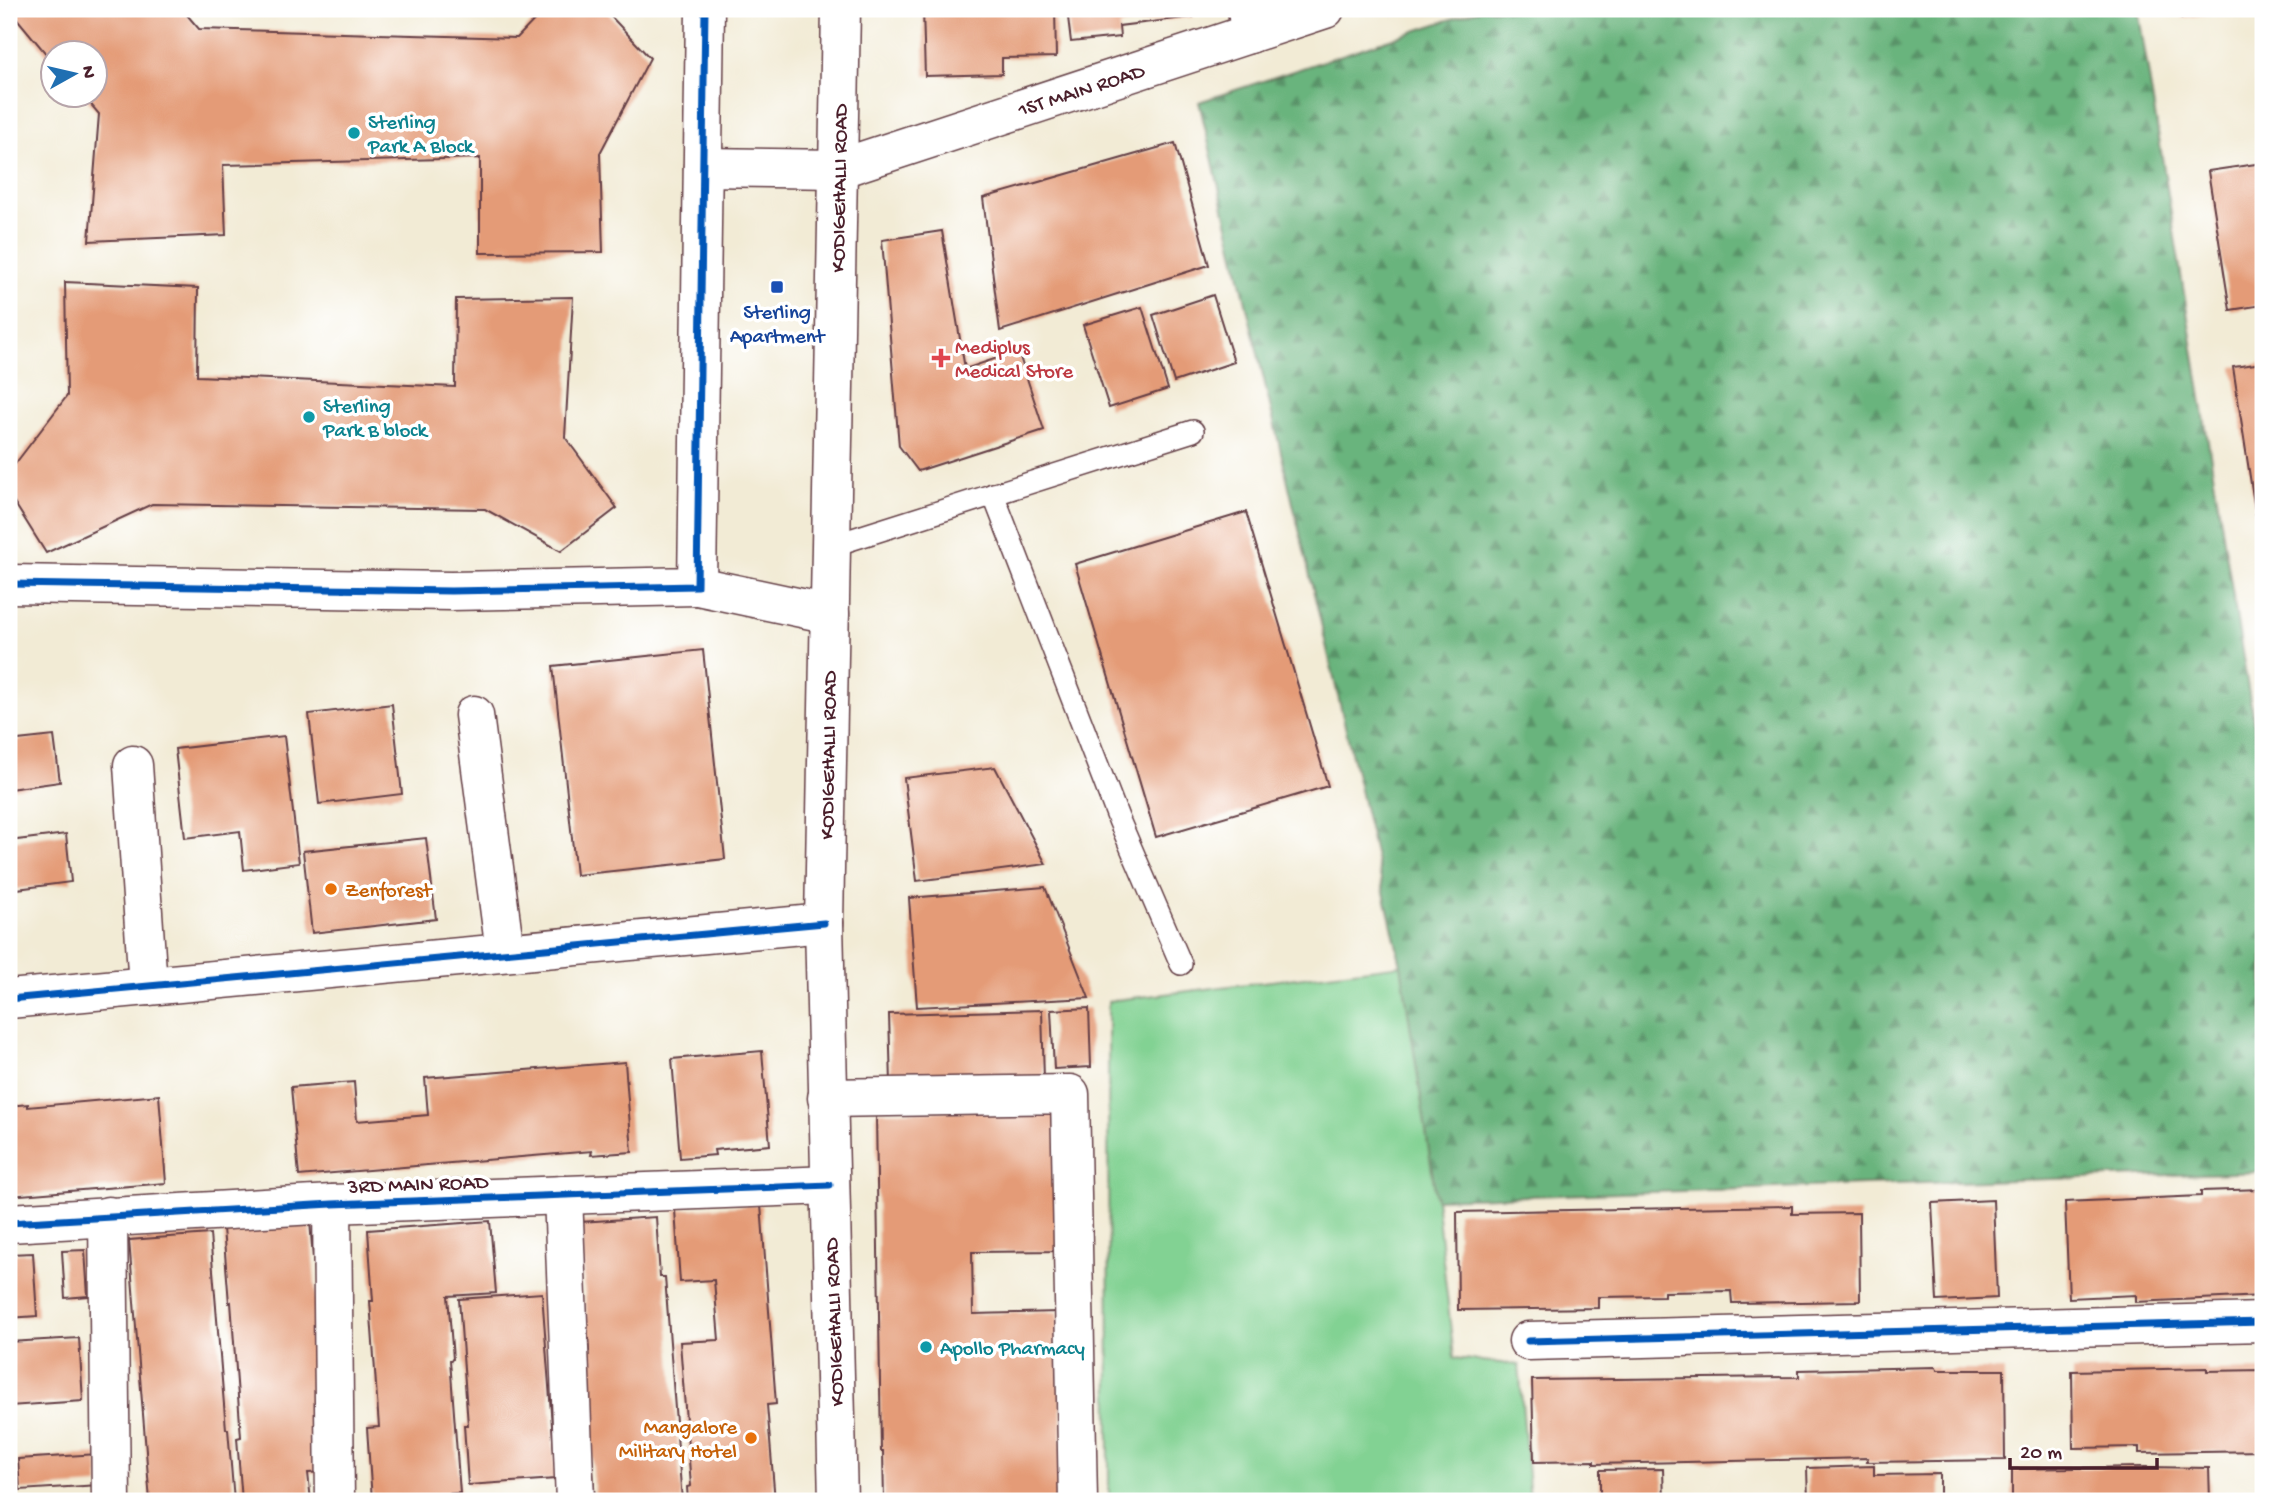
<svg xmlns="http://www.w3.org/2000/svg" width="2272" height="1510" viewBox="0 0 2272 1510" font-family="'Gochi Hand',sans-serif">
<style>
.forest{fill:url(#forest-firs);stroke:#5a6a54;stroke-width:2}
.park{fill:#82d293;stroke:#66785f;stroke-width:2}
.building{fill:#e49b77}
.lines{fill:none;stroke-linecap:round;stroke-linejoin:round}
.service-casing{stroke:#633e44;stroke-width:24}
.minor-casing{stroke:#633e44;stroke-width:41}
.tertiary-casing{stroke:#633e44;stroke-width:41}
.secondary-casing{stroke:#633e44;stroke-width:41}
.service{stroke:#fff;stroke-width:21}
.minor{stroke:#fff;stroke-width:38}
.tertiary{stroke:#fff;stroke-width:38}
.secondary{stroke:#fff;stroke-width:38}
.cycleway-casing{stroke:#fff;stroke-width:11}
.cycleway{stroke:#0057b8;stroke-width:7}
.culture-dot{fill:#0f9aa8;stroke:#fff;stroke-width:2.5}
.transit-dot{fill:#1a4fb4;stroke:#fff;stroke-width:2.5}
.health-dot{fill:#e0444e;stroke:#fff;stroke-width:2.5}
.food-dot{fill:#e8710a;stroke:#fff;stroke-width:2.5}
.labels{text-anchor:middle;stroke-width:7;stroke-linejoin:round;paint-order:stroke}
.street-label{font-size:21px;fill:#4a1f2b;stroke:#fff}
.culture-label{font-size:21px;fill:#0d838f;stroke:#fff;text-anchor:start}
.transit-label{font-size:21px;fill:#164399;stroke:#fff}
.health-label{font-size:21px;fill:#be3a42;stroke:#fff;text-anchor:start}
.food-label{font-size:21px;fill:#c56008;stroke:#fff;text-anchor:start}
</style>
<defs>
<pattern id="forest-firs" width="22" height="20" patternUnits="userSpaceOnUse" patternTransform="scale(1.75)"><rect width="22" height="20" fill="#69b47d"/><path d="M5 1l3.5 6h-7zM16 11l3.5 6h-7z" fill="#589267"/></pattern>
</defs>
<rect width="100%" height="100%" fill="#fff"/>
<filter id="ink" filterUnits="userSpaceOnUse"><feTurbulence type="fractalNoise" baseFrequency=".0143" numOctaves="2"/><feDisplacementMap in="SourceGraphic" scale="14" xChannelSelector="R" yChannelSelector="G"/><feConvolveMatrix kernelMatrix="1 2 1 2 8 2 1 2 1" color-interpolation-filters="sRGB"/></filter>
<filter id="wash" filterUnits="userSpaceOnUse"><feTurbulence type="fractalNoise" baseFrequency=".00686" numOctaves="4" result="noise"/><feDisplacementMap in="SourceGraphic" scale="28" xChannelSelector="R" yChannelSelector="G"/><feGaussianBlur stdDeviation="1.57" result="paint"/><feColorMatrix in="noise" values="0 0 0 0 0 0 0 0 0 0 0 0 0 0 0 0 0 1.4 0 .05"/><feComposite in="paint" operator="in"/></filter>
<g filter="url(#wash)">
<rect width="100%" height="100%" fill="#f2ebd5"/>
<path class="forest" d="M1482,9H2138L2263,781V1172L1436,1199L1401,965L1199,102Z"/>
<path class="park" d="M1401,965L1436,1198L1454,1358L1519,1365L1530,1501H1109L1108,1001Z"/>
<g id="blocks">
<g class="building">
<path d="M9,9H182L199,29L517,38L545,9H604L650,58L600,153L603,252L480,253V158L223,165L226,235L89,241L99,114L82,94H94V52H52V61Z"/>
<path d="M923,9H1055L1056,57L1002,58V74L925,76Z"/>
<path d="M1067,9H1192L1193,17L1119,26L1120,37L1071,42Z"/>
<path d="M2181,9H2233V10L2182,18Z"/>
<path d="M1175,143L1209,265L1000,331L983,198Z"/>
<path d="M2263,163V305L2230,310L2208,171Z"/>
<path d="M942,231L965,369L1018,351L1044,430L918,471L899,446L882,240Z"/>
<path d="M65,282L198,288L197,376L455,387L456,299L573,297L565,437L617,508L561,551L485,509L152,504L46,553L9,494V472L67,396Z"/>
<path d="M1213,295L1234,362L1174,382L1153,315Z"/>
<path d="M1142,307L1168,389L1109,408L1083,325Z"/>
<path d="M2263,363V515L2256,516L2233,367Z"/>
<path d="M1246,512L1328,786L1156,837L1075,564Z"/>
<path d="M703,650L725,859L576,875L553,666Z"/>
<path d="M392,704L402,794L319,804L309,714Z"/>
<path d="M54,736L60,782L9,789V741Z"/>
<path d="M284,736L299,863L244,870L240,831L185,838L175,749Z"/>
<path d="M995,767L1046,864L917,881L904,778Z"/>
<path d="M66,834L71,882L9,890V841Z"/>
<path d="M426,838L436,919L312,933L303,851Z"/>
<path d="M1045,887L1089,998L917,1007L909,898Z"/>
<path d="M1089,1008L1091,1067L1054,1069L1051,1010Z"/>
<path d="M1042,1010L1044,1080L891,1084L889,1014Z"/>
<path d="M762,1051L770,1145L714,1150L715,1155L680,1158L672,1059Z"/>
<path d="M625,1062L632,1152L591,1155L592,1151L299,1176L291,1087L354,1082L357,1121L428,1115L425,1078Z"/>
<path d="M159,1095L166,1183L9,1196V1106L28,1104V1107Z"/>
<path d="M1060,1109L1064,1251L972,1252L973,1314L1058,1312L1064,1501H884L883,1451H881L876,1112Z"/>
<path d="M2263,1189V1296L2136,1302V1295L2069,1298L2065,1202L2201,1196V1191Z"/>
<path d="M1993,1200L1997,1298L1937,1301L1932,1203Z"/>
<path d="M761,1205L776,1404L767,1405L775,1501H688L687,1487L691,1486L680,1342L719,1340L714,1280L680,1282L675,1210Z"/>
<path d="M1792,1206V1214L1859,1213L1860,1301L1732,1303L1731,1291L1664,1292V1296L1598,1297V1308L1458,1310L1457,1212Z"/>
<path d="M656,1217L660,1277H665L682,1501H595L585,1352L589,1351L580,1222Z"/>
<path d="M310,1221L321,1362L326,1472L308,1473L311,1501H242L237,1438L241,1437L231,1302L229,1303L223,1228Z"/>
<path d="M490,1221L496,1293L448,1296L453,1359L450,1360L460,1493L372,1500L367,1428L379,1427L370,1301H373L368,1230Z"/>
<path d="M210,1234L226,1429H228L234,1501H150L129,1240Z"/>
<path d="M85,1250L88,1296L65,1298L62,1251Z"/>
<path d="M33,1253L37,1316L9,1318V1254Z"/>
<path d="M542,1293L556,1479L468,1485L464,1425H468L459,1299Z"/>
<path d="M79,1338L83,1401L9,1406V1342Z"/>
<path d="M1936,1367L1937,1370H2004L2005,1460L1867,1462L1868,1458L1594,1464V1461L1534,1462L1532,1380L1799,1377V1370Z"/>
<path d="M2207,1368V1371L2263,1370V1451L2139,1453V1447L2073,1448L2072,1371Z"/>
<path d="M98,1454L99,1485L20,1490L18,1459Z"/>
<path d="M1874,1466V1475L1940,1474V1501H1808L1807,1468Z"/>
<path d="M2145,1467L2209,1468L2210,1501H2012V1469Z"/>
<path d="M1663,1469L1664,1501H1600V1470Z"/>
</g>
</g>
</g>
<g filter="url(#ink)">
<use href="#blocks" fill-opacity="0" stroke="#633e44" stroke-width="2"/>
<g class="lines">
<defs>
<g id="service">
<path d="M993,494L1119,820L1181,964"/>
<path d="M831,546L1193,431"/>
</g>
<g id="minor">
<path d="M1247,9L1250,34"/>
<path d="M703,167L838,169"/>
<path d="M9,584L451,591L697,586L705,9"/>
<path d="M697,586L830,614"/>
<path d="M474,715L505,952"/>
<path d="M133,765L148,986"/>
<path d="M9,999L824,923"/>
<path d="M827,1098L1070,1094L1078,1501"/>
<path d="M563,1195L575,1501"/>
<path d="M332,1204L335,1501"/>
<path d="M108,1216L111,1501"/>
<path d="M9,1223L332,1204L830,1185"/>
<path d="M1528,1341L2263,1322"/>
</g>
<path id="tertiary" d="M838,169L1325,9"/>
<path id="secondary" d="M838,1501L824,923L841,9"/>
</defs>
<use href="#service" class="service-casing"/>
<use href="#minor" class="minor-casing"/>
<use href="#tertiary" class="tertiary-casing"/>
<use href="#secondary" class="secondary-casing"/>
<use href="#service" class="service"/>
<use href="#minor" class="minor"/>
<use href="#tertiary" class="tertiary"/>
<use href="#secondary" class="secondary"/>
<defs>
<g id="cycleway">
<path d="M9,584L451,591L697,586L705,9"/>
<path d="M9,999L824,923"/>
<path d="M9,1223L332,1204L830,1185"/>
<path d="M1528,1341L2263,1322"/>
</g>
</defs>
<use href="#cycleway" class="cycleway-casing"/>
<use href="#cycleway" class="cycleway"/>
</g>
</g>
<g class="culture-dot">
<circle cx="354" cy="133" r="7"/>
<circle cx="309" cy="417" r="7"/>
<circle cx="926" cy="1347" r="7"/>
</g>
<rect class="transit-dot" x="770" y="280" width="14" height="14" rx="3.5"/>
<path class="health-dot" d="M937.5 347.5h7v7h7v7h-7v7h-7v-7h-7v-7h7z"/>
<g class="food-dot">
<circle cx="331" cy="889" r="7"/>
<circle cx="751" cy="1438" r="7"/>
</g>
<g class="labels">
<g class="street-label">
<text transform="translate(1081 89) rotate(-18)" y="7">1ST MAIN ROAD</text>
<text transform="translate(838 188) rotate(-89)" y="7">KODIGEHALLI ROAD</text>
<text transform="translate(827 755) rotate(-89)" y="7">KODIGEHALLI ROAD</text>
<text transform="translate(418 1183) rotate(-2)" y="7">3RD MAIN ROAD</text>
<text transform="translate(833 1322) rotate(-92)" y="7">KODIGEHALLI ROAD</text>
</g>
<g class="culture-label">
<text x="368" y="128">Sterling<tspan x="368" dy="24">Park A Block</tspan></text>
<text x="323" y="412">Sterling<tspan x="323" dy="24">Park B block</tspan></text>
<text x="940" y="1354">Apollo Pharmacy</text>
</g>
<g class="transit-label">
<text x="777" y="318">Sterling<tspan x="777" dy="24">Apartment</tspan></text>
</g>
<g class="health-label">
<text x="955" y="353">Mediplus<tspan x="955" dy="24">Medical Store</tspan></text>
</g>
<g class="food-label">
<text x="345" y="896">Zenforest</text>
<text x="737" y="1433" text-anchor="end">Mangalore<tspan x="737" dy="24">Military Hotel</tspan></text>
</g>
</g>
<rect width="2272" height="1510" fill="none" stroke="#fff" stroke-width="35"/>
<g transform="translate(74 74) rotate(82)"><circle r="33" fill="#ffffff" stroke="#b7a5aa" stroke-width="2"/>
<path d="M0-5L12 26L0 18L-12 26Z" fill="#1f6fb2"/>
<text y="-10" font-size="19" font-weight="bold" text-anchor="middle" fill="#4a1f2b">N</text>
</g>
<path d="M2010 1458v10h147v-10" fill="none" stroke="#4a1f2b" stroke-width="3.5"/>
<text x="2020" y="1458" font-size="21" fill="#4a1f2b" stroke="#ffffff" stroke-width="5" paint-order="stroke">20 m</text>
</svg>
